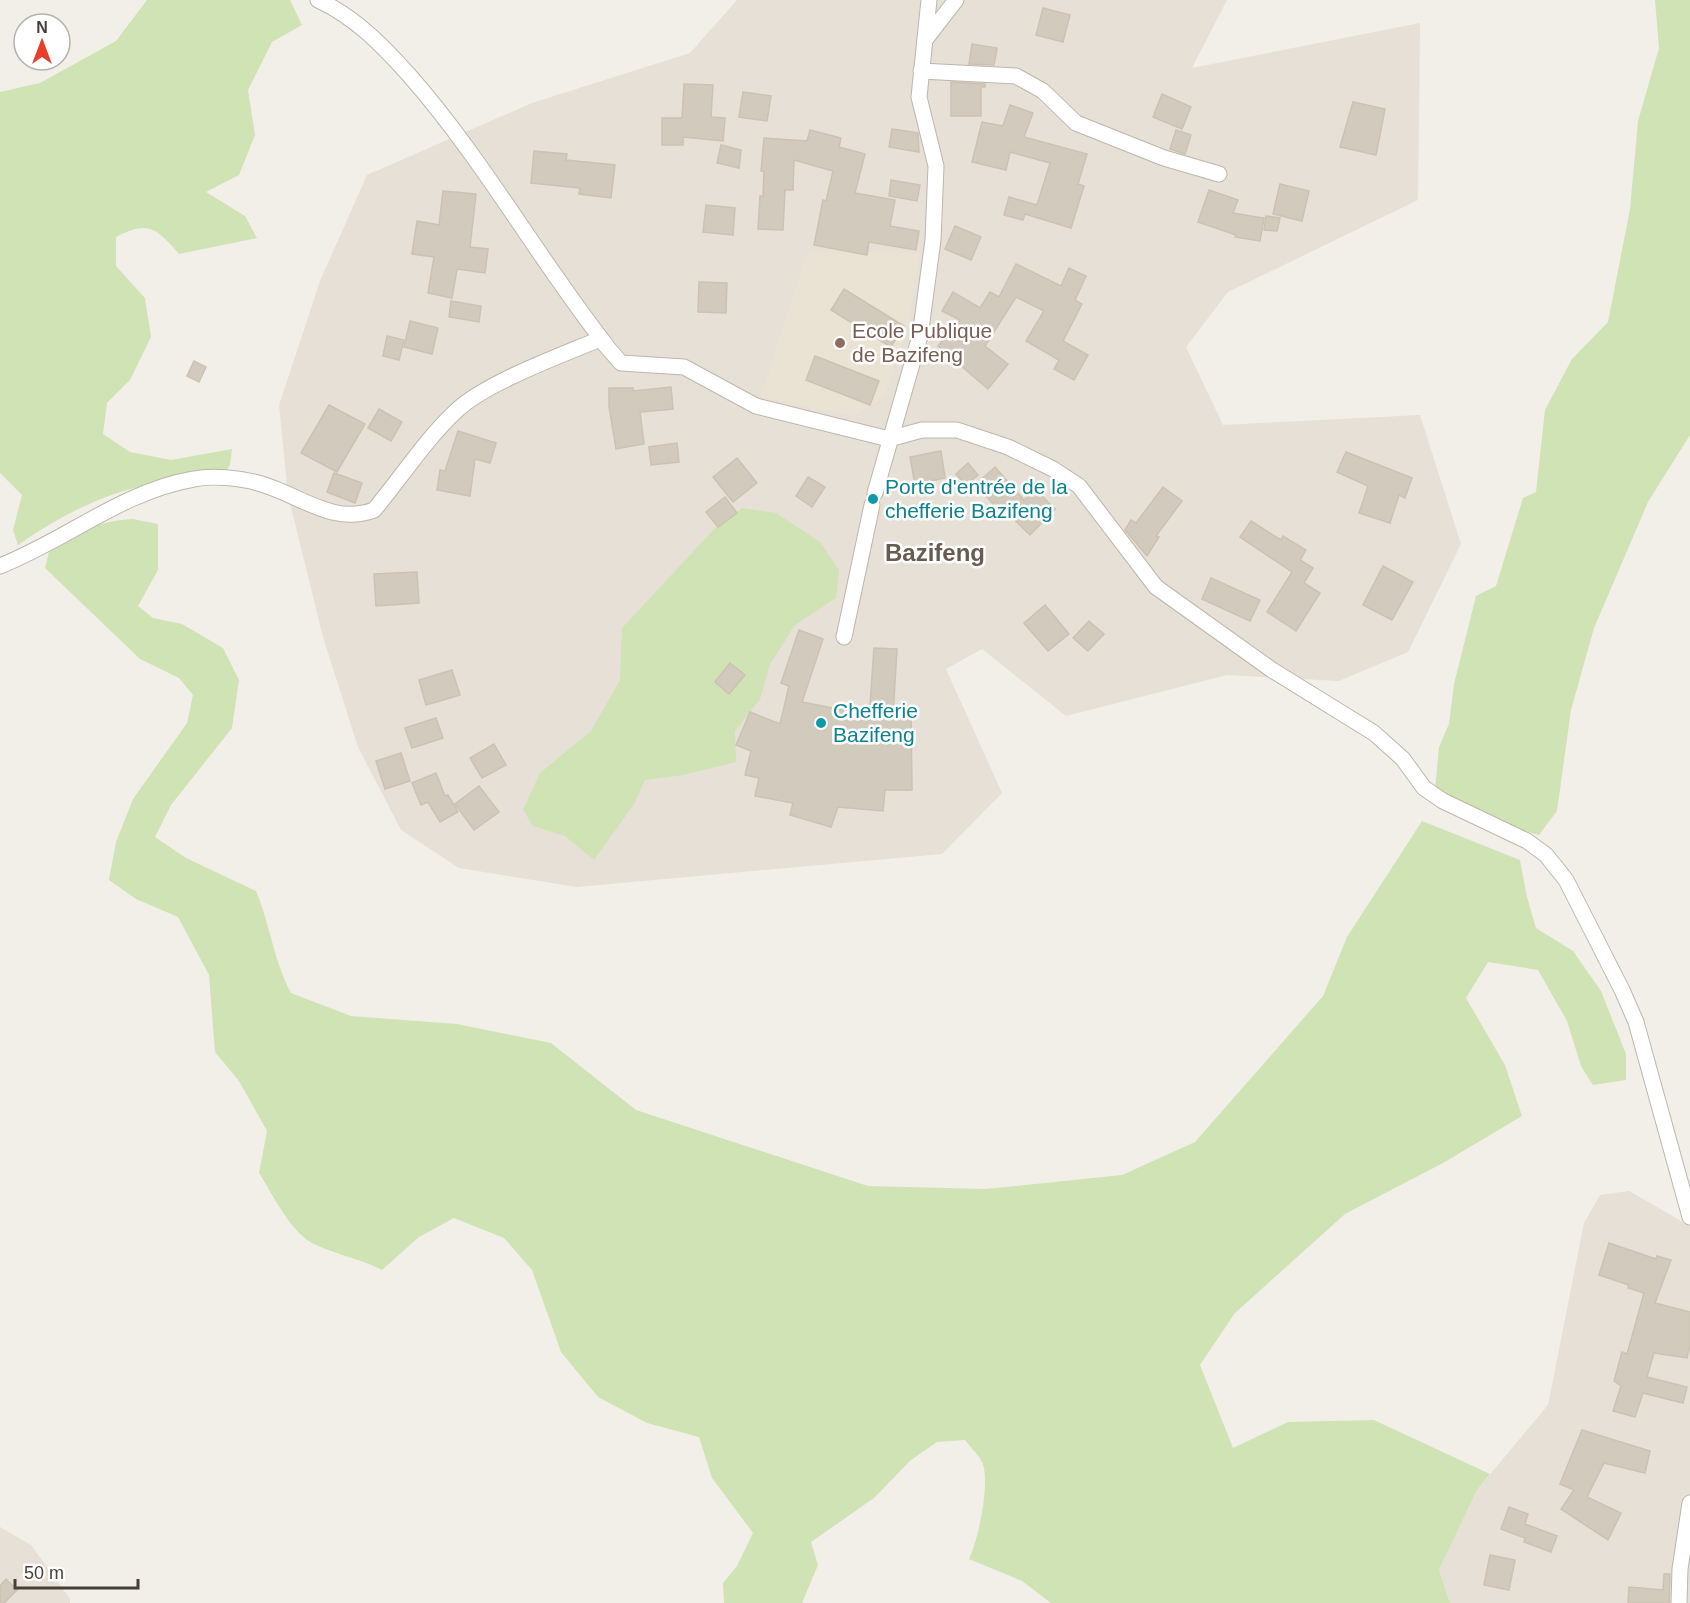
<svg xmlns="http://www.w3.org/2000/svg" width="1690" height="1603" viewBox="0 0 1690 1603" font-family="Arial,sans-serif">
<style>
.residential{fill:#e6e0d6}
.education{fill:#eae3d3}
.green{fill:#cfe3b4}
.building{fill:#d3cabe;stroke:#cdc1b2;stroke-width:1.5}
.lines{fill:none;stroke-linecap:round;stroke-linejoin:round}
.minor-casing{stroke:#bdb6ab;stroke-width:17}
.minor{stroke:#fff;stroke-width:15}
.education-dot{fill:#8d6e63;stroke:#fff;stroke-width:2}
.culture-dot{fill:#0f9aa8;stroke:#fff;stroke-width:2}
.labels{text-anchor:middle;stroke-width:5;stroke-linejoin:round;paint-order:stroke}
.education-label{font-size:21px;fill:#785e54;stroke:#fff;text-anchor:start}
.culture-label{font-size:21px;fill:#0d838f;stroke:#fff;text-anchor:start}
.quarter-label{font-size:24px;font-weight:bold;fill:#675c4f;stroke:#fff}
</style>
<rect width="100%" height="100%" fill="#f2efe8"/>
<g class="residential">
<path d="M737,0H1227L1192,68L1420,23L1418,200L1228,292L1186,347L1223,425L1420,415L1461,544L1408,652L1339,681L1227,675L1066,716L982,649L946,669L1002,793L942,854L577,887L459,868L401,830L358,747L323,637L288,495L279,405L320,281L367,175L532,103L690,53Z"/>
<path d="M1629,1191L1690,1226V1603H1450L1439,1570L1477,1490L1548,1405L1584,1223L1600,1195Z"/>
<path d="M0,1527L31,1545L70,1599V1603H0Z"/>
</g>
<path class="education" d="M807,252L920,253L908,325L884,396L855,416L761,397Z"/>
<g class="green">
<path d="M147,0H290L302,25L272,42L248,90L255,135L239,175L206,192L245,216L257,238L179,254C156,228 149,220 116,237V266L145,298L151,337L130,380L107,403L103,434L130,452L171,460L232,449L230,465L220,481C147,473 77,503 18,545L13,530L22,495L0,473V92L40,83L116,41Z"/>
<path d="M1655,0H1690V435L1648,502L1594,628L1571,710L1557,811L1539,835L1511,827L1435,790L1439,747L1449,724L1454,684L1476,596L1496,586L1523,498L1536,492L1545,410L1572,359L1608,322L1630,209L1638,121L1659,48Z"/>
<path d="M742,508L776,513L820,542L839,570L836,598L795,625L770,664L760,699L735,731L736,762L683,775L645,780L634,804L594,860L565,836L533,826L523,810L540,773L591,731L620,680L622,628L716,527Z"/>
<path d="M133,519L158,524V570L138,606L153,618L182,624L223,648L239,680L232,728L171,805L155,837L186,858L256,891C270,925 274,961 291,993L351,1016L457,1024L551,1043L636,1110L868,1186L986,1189L1122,1175L1195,1142L1323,996L1347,937L1422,821L1520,860L1527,897L1536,928L1573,951L1601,991L1626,1054V1080L1593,1085L1581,1066L1567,1021L1538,970L1488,962L1466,998L1505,1065L1522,1116L1443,1163L1345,1214L1235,1313L1200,1365L1233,1448L1288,1422L1374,1420L1490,1474L1477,1490L1439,1570L1450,1603H1051L1022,1581L969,1559C978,1541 991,1481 982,1462C978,1454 970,1447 965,1440L937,1442L911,1460L874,1498L811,1542L818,1565L802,1603H724L723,1583L737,1566L753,1533L712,1478L699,1437L647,1423L598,1397L561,1352L532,1270L504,1238L454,1218L419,1237L382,1270C361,1259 338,1255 316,1245C292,1235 273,1195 259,1173L267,1131L239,1081L215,1052L209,975L178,917L136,899L109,880L116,842L133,799L187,723L193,695L179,678L140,659L45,568L49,552C77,532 97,521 133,519Z"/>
</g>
<g class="building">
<path d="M1043,8L1070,15L1063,42L1036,35Z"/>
<path d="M972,44L997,48L994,65L969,64Z"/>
<path d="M951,82L985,84V87H981V116H951Z"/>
<path d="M684,84L713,85L711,117L725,118L723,141L683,137V145H662V118H682Z"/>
<path d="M743,92L771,96L767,121L739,117Z"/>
<path d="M1162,94L1191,107L1182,129L1153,117Z"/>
<path d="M1353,102L1385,109L1376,155L1340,147Z"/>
<path d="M1010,105L1033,113L1024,137L1087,154L1078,184L1084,186L1071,228L1025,214L1023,220L1004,215L1009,197L1037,205L1050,163L1010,152L1006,170L972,162L982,122L1003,126Z"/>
<path d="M892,129L918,133L919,152L889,147Z"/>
<path d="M810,130L841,138L839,147L865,154L855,193L895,200L890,226L919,231L916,250L869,242L867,255L814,245L823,200L826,201L833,171L794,160L793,190H785L783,230L758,229L760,196L763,197L764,171H761L764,138L807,141Z"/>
<path d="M1176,130L1191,135L1185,154L1170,149Z"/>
<path d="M721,145L741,150L739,168L717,163Z"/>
<path d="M534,151L567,154L566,160L615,165L611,198L579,194L580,188L531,183Z"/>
<path d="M891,180L920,185L917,201L889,196Z"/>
<path d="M1280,184L1309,191L1302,221L1273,214Z"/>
<path d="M1209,190L1238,200L1233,213L1264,218L1260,241L1235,237L1236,235L1198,222Z"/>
<path d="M443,191L476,194L470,247L488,249L485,273L457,269L452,298L428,293L434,257L412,254L417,221L439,225Z"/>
<path d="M706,205L735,208L733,235L703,232Z"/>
<path d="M1266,216L1280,218L1277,231L1264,230Z"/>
<path d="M955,226L981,237L971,260L945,249Z"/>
<path d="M1016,264L1061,286L1069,268L1086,276L1075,300L1082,304L1063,341L1088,355L1074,380L1054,369L1059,360L1026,341L1044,311L1016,297L985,346L1008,364L988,389L938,346L960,320L942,311L953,292L980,308L990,292L999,297Z"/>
<path d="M699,282L727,283L726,313L698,312Z"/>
<path d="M844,289L904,326L891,347L831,310Z"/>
<path d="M451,301L481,306L479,322L449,317Z"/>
<path d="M410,321L438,328L432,354L404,347Z"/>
<path d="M387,336L404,340L399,360L383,356Z"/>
<path d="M815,356L879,381L870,405L806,380Z"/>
<path d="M194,361L206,367L199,382L187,376Z"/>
<path d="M671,387L673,409L640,412L644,444L616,449L609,406V388H633V391Z"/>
<path d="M329,405L365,424L337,472L301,453Z"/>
<path d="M379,409L402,422L391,441L368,428Z"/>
<path d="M458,431L496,443L490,463L475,459L470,496L437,490L440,470L445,471Z"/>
<path d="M677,443L679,462L651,465L649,447Z"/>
<path d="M941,451L945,478L915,484L910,457Z"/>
<path d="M1346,452L1412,478L1405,498L1399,495L1390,523L1359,513L1368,486L1337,472Z"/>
<path d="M737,458L757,483L733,502L713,477Z"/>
<path d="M968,463L978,475L966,485L956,474Z"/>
<path d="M995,467L1024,500L1035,489L1055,509L1030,535L996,502L993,504L976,484Z"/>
<path d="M334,473L362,483L355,503L327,492Z"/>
<path d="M808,477L825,487L812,507L796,496Z"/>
<path d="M1163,487L1182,501L1156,536L1159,537L1147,556L1125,530L1131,520L1136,523Z"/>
<path d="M725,497L737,513L718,527L706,512Z"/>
<path d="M1251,521L1281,540L1283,536L1306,550L1300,560L1313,568L1304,583L1320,593L1296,631L1267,612L1292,572L1240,537Z"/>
<path d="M1383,566L1413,582L1392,620L1363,605Z"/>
<path d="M417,572L419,603L376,606L374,574Z"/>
<path d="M1211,578L1260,600L1250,621L1202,599Z"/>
<path d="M1045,605L1069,634L1048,651L1024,623Z"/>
<path d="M1089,621L1104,634L1088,651L1073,638Z"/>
<path d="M799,630L823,639L802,702L844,710L843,717L869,720L874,648L897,649L893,716L911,715L912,790H885L883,811L838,807L831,827L790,815L793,803L755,796L759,778L745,775L751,751L736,745L750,712L780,724L789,686L781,683Z"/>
<path d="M730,663L745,675L729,694L715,682Z"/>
<path d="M452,670L460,695L426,705L419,680Z"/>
<path d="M436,718L443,738L412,748L405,728Z"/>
<path d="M494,744L506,765L482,778L470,758Z"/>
<path d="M401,753L410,781L385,789L376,761Z"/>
<path d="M436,773L445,796L448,795L458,812L440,822L428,802L421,805L412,783Z"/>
<path d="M479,786L499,812L474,830L455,804Z"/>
<path d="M1609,1243L1656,1259L1657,1256L1671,1260L1655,1303L1690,1312V1345L1687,1358L1654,1353L1647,1377L1687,1387L1683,1403L1643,1393L1635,1417L1613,1411L1621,1386L1614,1381L1622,1352L1627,1354L1644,1293L1628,1288L1629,1285L1599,1275Z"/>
<path d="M1582,1430L1650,1451L1645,1473L1604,1463L1587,1497L1621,1513L1608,1540L1561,1509L1574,1490L1560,1484Z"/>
<path d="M1509,1507L1528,1514L1525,1524L1557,1536L1551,1552L1524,1542L1525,1538L1501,1529Z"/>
<path d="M1490,1555L1515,1560L1509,1590L1484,1585Z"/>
<path d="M1664,1574H1670L1669,1603H1628L1629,1587L1663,1590Z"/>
<path d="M6,1579L17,1590L4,1603H0V1586Z"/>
</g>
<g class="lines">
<defs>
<g id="minor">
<path d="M318,0C355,17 382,45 409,75C483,159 537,257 606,345"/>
<path d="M925,40L956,0"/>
<path d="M921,71L1016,76L1043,91L1076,123L1164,158L1219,174"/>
<path d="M875,493L920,336L933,240L936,166L919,97L929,0"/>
<path d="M0,566C66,540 123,491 194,479C212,475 240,478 258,483C297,493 332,526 374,510C401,478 425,440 456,411C485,383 562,355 600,339L621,363L684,367L756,406L889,439L922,430H957L1008,447L1053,469L1079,486L1156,587L1272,670L1374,733L1403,759L1424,788L1443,801L1527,841L1546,855L1566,880L1622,990L1636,1022L1690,1217"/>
<path d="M844,637L872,505"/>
<path d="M1679,1603L1680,1569L1690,1503"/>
</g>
</defs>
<use href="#minor" class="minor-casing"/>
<use href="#minor" class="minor"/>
</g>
<circle class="education-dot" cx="840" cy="343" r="6"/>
<g class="culture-dot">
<circle cx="873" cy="499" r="6"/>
<circle cx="821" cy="723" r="6"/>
</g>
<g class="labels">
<g class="education-label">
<text x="852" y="338">Ecole Publique<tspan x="852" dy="24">de Bazifeng</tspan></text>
</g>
<g class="culture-label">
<text x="885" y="494">Porte d'entrée de la<tspan x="885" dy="24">chefferie Bazifeng</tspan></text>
<text x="833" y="718">Chefferie<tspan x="833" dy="24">Bazifeng</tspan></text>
</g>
<g class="quarter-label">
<text x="935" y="561">Bazifeng</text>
</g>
</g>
<g transform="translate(42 42)"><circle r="28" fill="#ffffff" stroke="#b5b2af" stroke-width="1.5"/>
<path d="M0-4.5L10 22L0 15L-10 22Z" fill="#e63f2a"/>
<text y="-9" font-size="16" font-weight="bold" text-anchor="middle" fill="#453f37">N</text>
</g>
<path d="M15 1579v9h123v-9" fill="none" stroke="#453f37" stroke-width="3"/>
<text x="24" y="1579" font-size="18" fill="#453f37" stroke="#ffffff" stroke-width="4.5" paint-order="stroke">50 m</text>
</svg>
